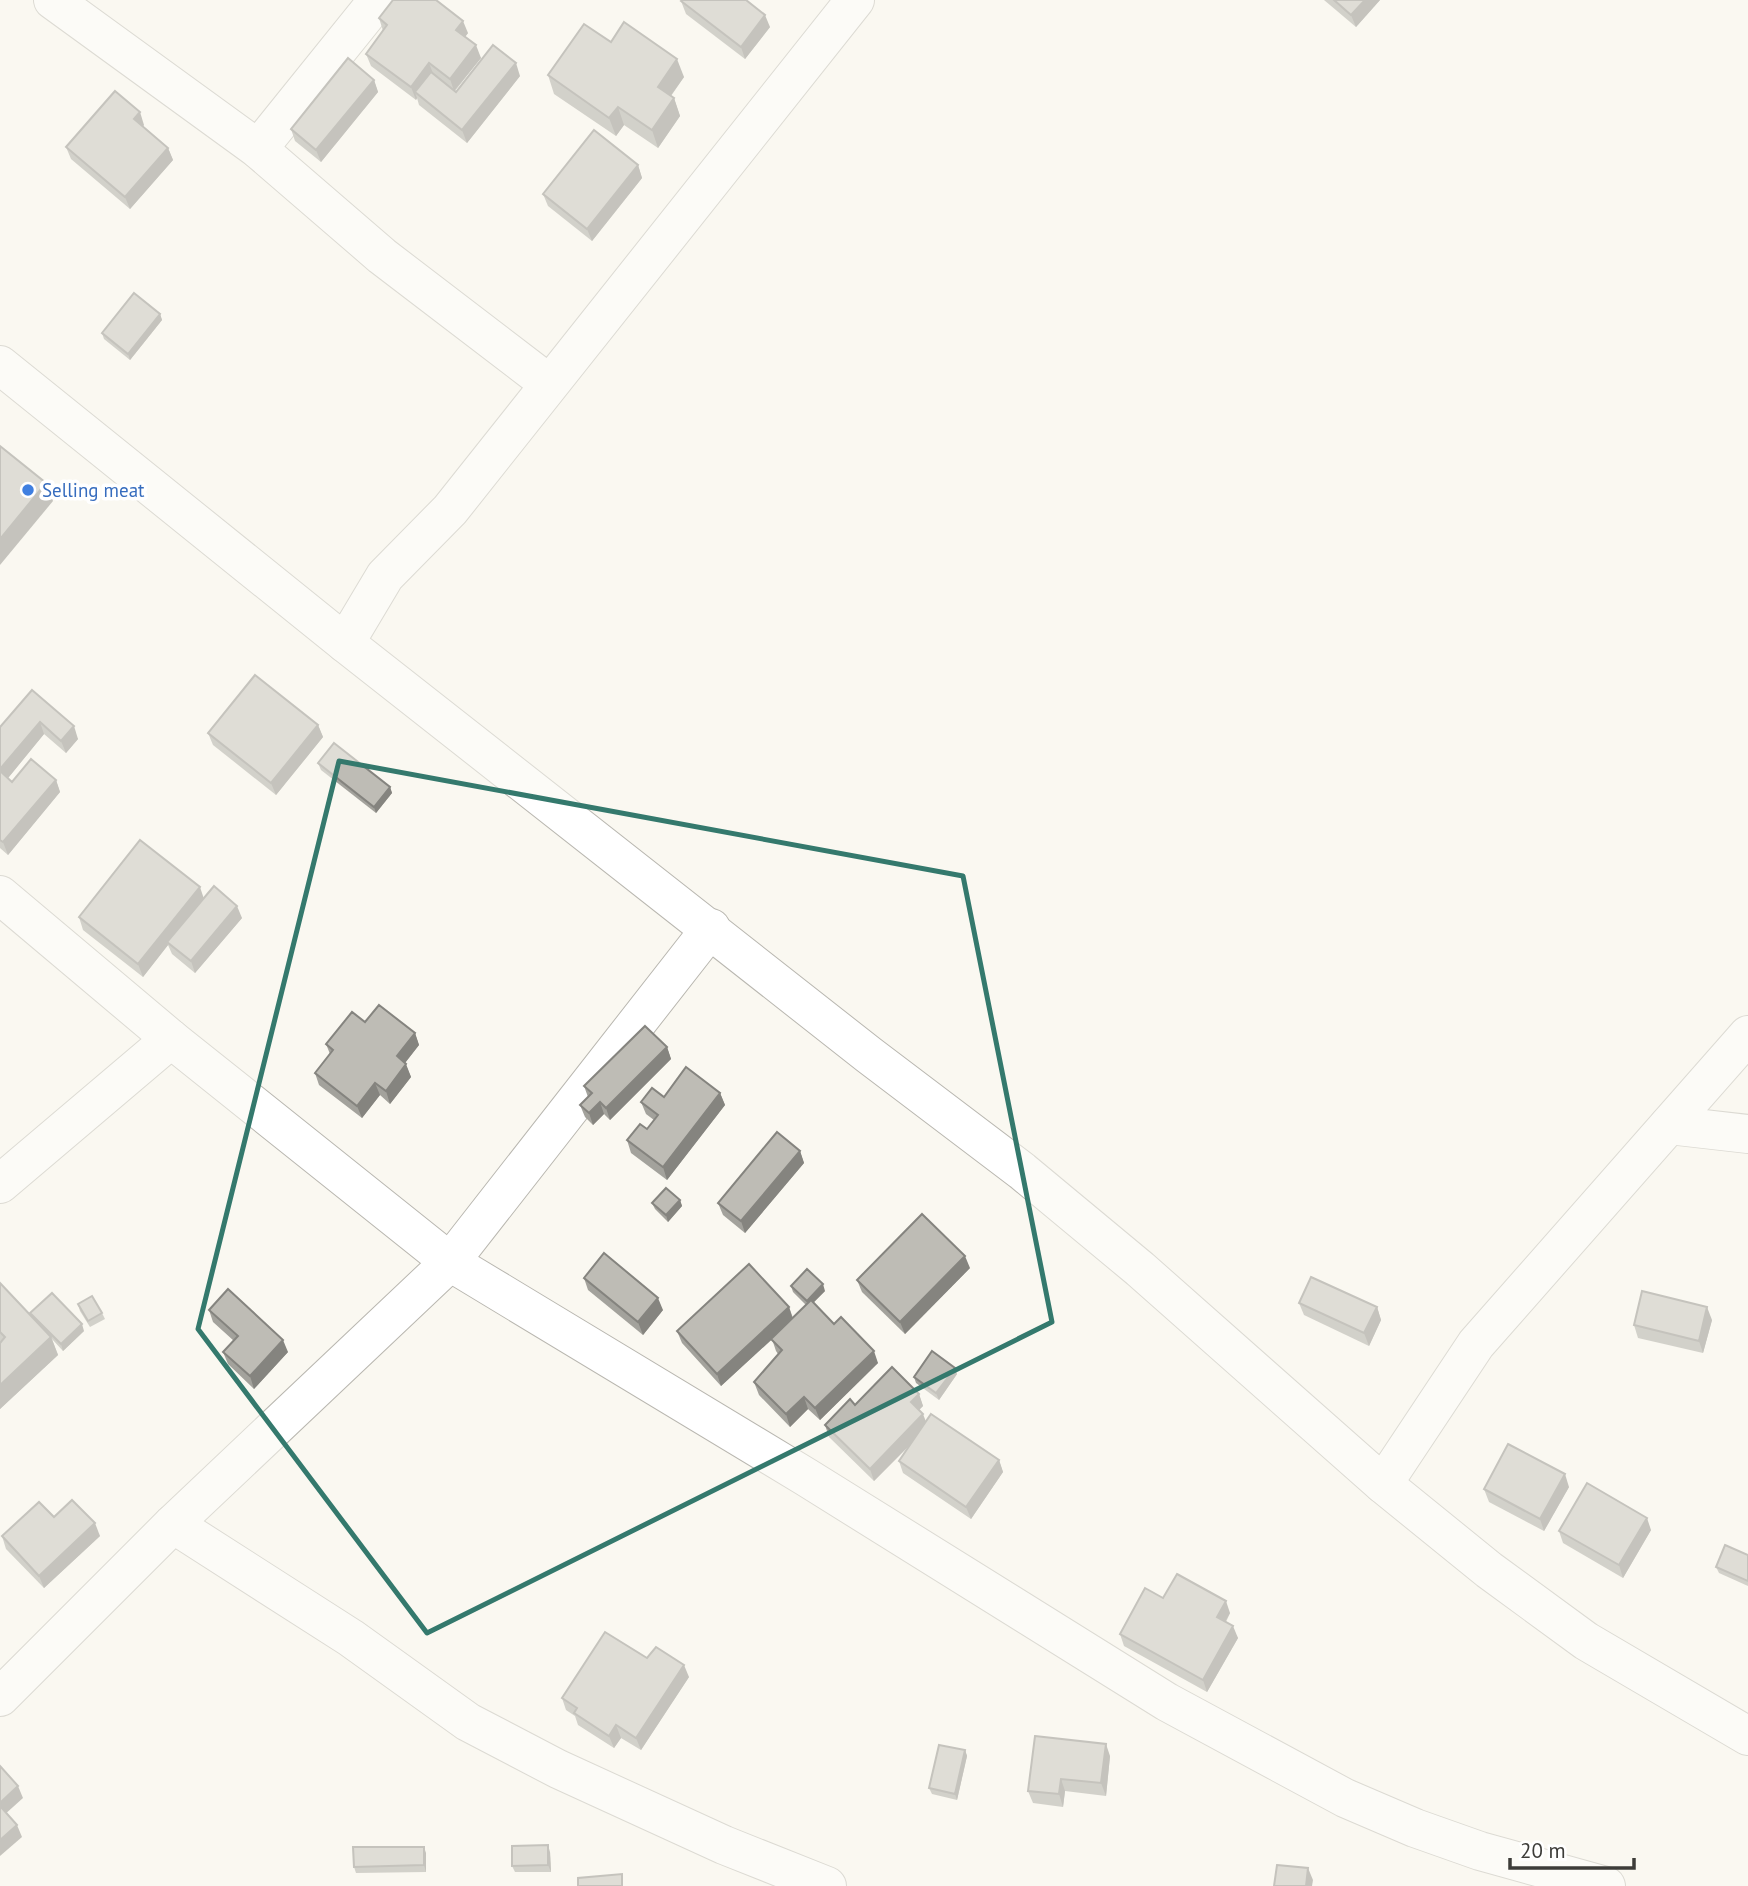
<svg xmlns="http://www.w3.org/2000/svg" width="1748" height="1886" viewBox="0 0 1748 1886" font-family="'PT Sans',sans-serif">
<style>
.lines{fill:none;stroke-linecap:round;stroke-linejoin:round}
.minor-casing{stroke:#b9b7b0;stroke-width:40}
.minor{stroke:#fff;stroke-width:38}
.wall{fill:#a3a29c}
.shaded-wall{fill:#85847f}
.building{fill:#bebcb5;stroke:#85847f;stroke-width:2}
.marked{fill:none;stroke:#34796d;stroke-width:5;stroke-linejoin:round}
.shop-dot{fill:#3f7fe0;stroke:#fff;stroke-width:2.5}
.labels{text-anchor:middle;stroke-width:7;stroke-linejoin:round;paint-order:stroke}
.shop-label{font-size:19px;fill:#366cbe;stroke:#fff;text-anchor:start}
</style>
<rect width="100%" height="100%" fill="#faf8f1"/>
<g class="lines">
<defs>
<g id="minor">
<path d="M53,0L258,149L382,256L548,383"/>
<path d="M258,149L378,0"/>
<path d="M0,365L345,643L869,1055L1022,1171L1140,1269L1383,1484L1489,1570L1586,1641L1748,1736"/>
<path d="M345,643L385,576L450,510L855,0"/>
<path d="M0,895L171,1039L450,1262L806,1477L1167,1702L1345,1798L1415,1828L1480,1851L1606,1886"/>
<path d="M1669,1125L1748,1134"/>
<path d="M0,1184L171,1039"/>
<path d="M1383,1484L1476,1344L1748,1035"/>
<path d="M173,1524L351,1638L468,1722L558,1769L724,1845L827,1886"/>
<path d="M0,1697L173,1524L450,1262L711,928"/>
</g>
</defs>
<use href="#minor" class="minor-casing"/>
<use href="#minor" class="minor"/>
</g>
<g class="wall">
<path d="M1324,0H1380L1356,27Z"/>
<path d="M681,1L770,27L745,59L686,14Z"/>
<path d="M379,18L468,33L465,37L481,58L455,91L456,92L520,76L467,143L419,105L417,98L416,100L371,66L366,54L383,31Z"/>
<path d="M611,42L684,77L671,96L674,98L680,116L658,148L624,125L616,136L554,94L548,75Z"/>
<path d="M374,80L378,92L321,162L295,141L291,129Z"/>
<path d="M144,125L143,126L168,148L173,160L130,209L71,159L66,147Z"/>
<path d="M638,165L642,178L592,241L548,206L543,194Z"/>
<path d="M160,314L162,320L130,360L104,339L102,333Z"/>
<path d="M32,690L78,739L66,753L44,734L8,778L12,782L56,780L60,792L8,855L0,848V727Z"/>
<path d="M318,725L323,737L276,795L213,745L208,733Z"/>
<path d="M318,763L390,787L392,793L376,813L321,770Z"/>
<path d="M204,898L242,918L195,973L172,954L168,945L143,977L83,930L79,917Z"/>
<path d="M365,1022L415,1033L419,1045L405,1063L411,1077L390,1104L380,1095L362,1118L319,1085L315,1073L330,1054L326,1044Z"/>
<path d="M667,1047L671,1059L610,1120L604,1114L593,1125L585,1117L580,1105L588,1097L584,1086Z"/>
<path d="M720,1093L725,1105L667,1180L631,1153L627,1140L647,1129L654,1120L646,1114L641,1102L664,1097Z"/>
<path d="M800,1151L804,1163L745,1233L723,1215L718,1203Z"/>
<path d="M680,1200L682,1206L668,1222L655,1209L652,1203Z"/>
<path d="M970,1268L905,1334L862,1292L857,1280Z"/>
<path d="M584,1278L663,1310L643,1335L588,1290Z"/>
<path d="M0,1283L31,1316L30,1313L84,1331L63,1351L52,1339L58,1355L0,1409Z"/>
<path d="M791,1286L825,1291L813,1303L834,1324L878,1363L820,1420L808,1409L790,1427L759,1395L754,1382L778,1354L776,1351L772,1339L721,1386L682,1343L677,1331L789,1307L793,1318L806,1305L793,1292Z"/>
<path d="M1299,1303L1377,1307L1381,1320L1369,1346L1304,1315Z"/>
<path d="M78,1304L102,1313L105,1319L90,1327L80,1311Z"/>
<path d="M209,1310L288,1352L254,1389L228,1364L223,1352L234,1341L213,1322Z"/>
<path d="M1712,1320L1703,1353L1638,1338L1634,1325Z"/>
<path d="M957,1374L939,1400L916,1383L914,1377Z"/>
<path d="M919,1394L923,1406L919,1410L926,1422L999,1460L1003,1472L971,1519L903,1473L899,1461L911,1443L874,1481L829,1437L825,1425L855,1405Z"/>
<path d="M1569,1487L1544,1531L1489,1502L1484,1489Z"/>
<path d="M54,1517L100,1536L44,1588L6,1549L2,1536Z"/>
<path d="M1651,1530L1623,1578L1563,1543L1559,1531Z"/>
<path d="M1748,1555V1586L1719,1573L1716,1567Z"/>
<path d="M1163,1598L1230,1613L1226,1622L1238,1638L1207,1692L1124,1646L1120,1634Z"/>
<path d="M647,1658L689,1677L641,1750L621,1738L614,1748L578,1725L575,1716L566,1710L562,1698Z"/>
<path d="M965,1750L967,1756L957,1800L932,1794L929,1788Z"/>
<path d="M1110,1756L1106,1796L1065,1791L1063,1807L1033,1803L1028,1791Z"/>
<path d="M550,1852L551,1872H515L512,1866Z"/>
<path d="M426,1853V1872L356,1873L354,1867Z"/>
</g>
<g class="shaded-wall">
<path d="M1365,0H1380L1356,27L1351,15Z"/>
<path d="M765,15L770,27L745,59L741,47Z"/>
<path d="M463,21L468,33L461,42L456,30Z"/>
<path d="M476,45L481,58L454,91L450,79Z"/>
<path d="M677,59L684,77L664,105L658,87Z"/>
<path d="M429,63L434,76L415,92L417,98L416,100L411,87Z"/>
<path d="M516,63L520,76L467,143L462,130Z"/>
<path d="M374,80L378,92L321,162L316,150Z"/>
<path d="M674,98L680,116L658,148L652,130Z"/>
<path d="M618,107L624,125L616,136L609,118Z"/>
<path d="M140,112L144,125L139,131L134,119Z"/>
<path d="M168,148L173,160L130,209L125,197Z"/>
<path d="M638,165L642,178L592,241L587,229Z"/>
<path d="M160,314L162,320L130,360L128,354Z"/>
<path d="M46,483L53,501L0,565V539Z"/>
<path d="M40,722L44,734L4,783L0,773V769Z"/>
<path d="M318,725L323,737L276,795L271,783Z"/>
<path d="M74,726L78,739L66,753L61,741Z"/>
<path d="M56,780L60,792L8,855L3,842Z"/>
<path d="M390,787L392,793L376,813L374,807Z"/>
<path d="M200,887L204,899L167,942L168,945L143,977L138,964Z"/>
<path d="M237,906L242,918L195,973L191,961Z"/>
<path d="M415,1033L419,1045L401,1068L397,1056Z"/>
<path d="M667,1047L671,1059L610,1120L606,1108Z"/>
<path d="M406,1064L411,1077L390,1104L386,1091Z"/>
<path d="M375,1083L380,1095L362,1118L357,1106Z"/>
<path d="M720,1093L725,1105L667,1180L663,1167Z"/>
<path d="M600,1102L604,1114L593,1125L589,1113Z"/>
<path d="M800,1151L804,1163L745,1233L741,1221Z"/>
<path d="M680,1200L682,1206L668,1222L666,1215Z"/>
<path d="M965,1256L970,1268L905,1334L900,1322Z"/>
<path d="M823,1284L825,1291L809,1307L807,1301Z"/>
<path d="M658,1298L663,1310L643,1335L638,1322Z"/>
<path d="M789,1307L793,1320L721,1386L717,1374Z"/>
<path d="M1377,1307L1381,1320L1369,1346L1364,1333Z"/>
<path d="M1707,1307L1712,1320L1703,1353L1699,1341Z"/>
<path d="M82,1324L84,1331L63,1351L61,1344Z"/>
<path d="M51,1337L58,1355L0,1409V1385Z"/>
<path d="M283,1340L288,1352L254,1389L250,1376Z"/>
<path d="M874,1351L878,1363L820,1420L815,1408Z"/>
<path d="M955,1368L957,1374L939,1400L936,1393Z"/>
<path d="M919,1394L923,1406L915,1414L911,1402Z"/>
<path d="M804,1397L808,1409L790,1427L786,1414Z"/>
<path d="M923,1414L928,1427L874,1481L870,1469Z"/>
<path d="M999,1460L1003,1472L971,1519L966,1507Z"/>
<path d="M1565,1474L1569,1487L1544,1531L1540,1519Z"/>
<path d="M1647,1518L1651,1530L1623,1578L1619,1565Z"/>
<path d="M95,1523L100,1536L44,1588L39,1576Z"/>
<path d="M1226,1601L1230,1613L1221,1629L1217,1617Z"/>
<path d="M1233,1626L1238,1638L1207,1692L1203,1680Z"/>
<path d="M684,1665L689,1677L641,1750L636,1738Z"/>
<path d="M616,1725L621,1738L614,1748L609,1736Z"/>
<path d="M1106,1744L1110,1756L1106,1796L1101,1783Z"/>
<path d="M965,1750L967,1756L957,1800L955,1794Z"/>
<path d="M1061,1779L1065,1791L1063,1807L1059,1794Z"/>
<path d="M18,1786L23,1798L3,1816L0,1809V1803Z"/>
<path d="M17,1825L22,1837L0,1856V1840Z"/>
<path d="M548,1845L550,1852L551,1872L548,1865Z"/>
<path d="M424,1847L426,1853V1872L424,1865Z"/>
<path d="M1308,1868L1313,1880L1312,1886H1306Z"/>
</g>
<g class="building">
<path d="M393,0H436L463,21L456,30L476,45L450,79L429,63L411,87L366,54L387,25L379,18Z"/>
<path d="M682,0H746L765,15L741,47L681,1Z"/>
<path d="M1334,0H1365L1351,15Z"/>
<path d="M624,22L677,59L658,87L674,98L652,130L618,107L609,118L548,75L584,24L611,42Z"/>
<path d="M493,45L516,63L462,130L415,92L431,72L456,92Z"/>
<path d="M348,58L374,80L316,150L291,129Z"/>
<path d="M115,91L140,112L134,119L168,148L125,197L66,147Z"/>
<path d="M594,130L638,165L587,229L543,194Z"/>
<path d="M134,293L160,314L128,354L102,333Z"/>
<path d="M0,446L46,483L0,539Z"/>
<path d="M255,675L318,725L271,783L208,733Z"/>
<path d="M32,690L74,726L61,741L40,722L0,769V727Z"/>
<path d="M334,743L390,787L374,807L318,763Z"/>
<path d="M31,759L56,780L3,842L0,840V771L12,782Z"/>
<path d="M140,840L200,887L138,964L79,917Z"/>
<path d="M214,886L237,906L191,961L167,942Z"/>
<path d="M379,1005L415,1033L397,1056L406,1064L386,1091L375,1083L357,1106L315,1073L333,1050L326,1044L352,1012L365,1022Z"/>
<path d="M645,1026L667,1047L606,1108L600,1102L589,1113L580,1105L592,1093L584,1086Z"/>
<path d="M686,1067L720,1093L663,1167L627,1140L640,1124L647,1129L658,1115L641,1102L652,1088L664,1097Z"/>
<path d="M777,1132L800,1151L741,1221L718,1203Z"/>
<path d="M666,1188L680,1200L666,1215L652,1203Z"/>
<path d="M922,1214L965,1256L900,1322L857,1280Z"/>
<path d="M604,1253L658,1298L638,1322L584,1278Z"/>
<path d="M749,1264L789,1307L717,1374L677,1331Z"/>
<path d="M807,1269L823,1284L807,1301L791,1286Z"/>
<path d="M1311,1277L1377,1307L1364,1333L1299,1303Z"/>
<path d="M0,1283L51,1337L0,1385V1343L5,1337L0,1332Z"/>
<path d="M228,1289L283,1340L250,1376L223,1352L238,1336L209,1310Z"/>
<path d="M1642,1291L1707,1307L1699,1341L1634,1325Z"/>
<path d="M52,1293L82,1324L61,1344L30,1313Z"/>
<path d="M92,1296L102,1313L88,1321L78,1304Z"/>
<path d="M811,1300L834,1324L841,1317L874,1351L815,1408L804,1397L786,1414L754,1382L782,1350L771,1339Z"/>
<path d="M932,1351L955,1368L936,1393L914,1377Z"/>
<path d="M892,1367L919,1394L911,1402L923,1414L870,1469L825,1425L850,1399L855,1405Z"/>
<path d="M931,1414L999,1460L966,1507L899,1461Z"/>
<path d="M1508,1444L1565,1474L1540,1519L1484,1489Z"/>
<path d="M1587,1483L1647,1518L1619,1565L1559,1531Z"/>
<path d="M72,1500L95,1523L39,1576L2,1536L39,1502L54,1517Z"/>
<path d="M1725,1545L1748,1555V1581L1716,1567Z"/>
<path d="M1177,1574L1226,1601L1217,1617L1233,1626L1203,1680L1120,1634L1145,1588L1163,1598Z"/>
<path d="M605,1632L647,1658L656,1647L684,1665L636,1738L616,1725L609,1736L574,1713L577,1708L562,1698Z"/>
<path d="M1035,1736L1106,1744L1101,1783L1061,1779L1059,1794L1028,1791Z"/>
<path d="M939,1745L965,1750L955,1794L929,1788Z"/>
<path d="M0,1766L18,1786L0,1803Z"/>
<path d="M0,1806L17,1825L0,1840Z"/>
<path d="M548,1845V1865L512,1866V1846Z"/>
<path d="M353,1847H424V1865L354,1867Z"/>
<path d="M1277,1865L1308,1868L1306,1886H1274Z"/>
<path d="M622,1874V1886H578V1878Z"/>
</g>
<path d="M0 0H1748V1886H0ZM339,761L963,876L1052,1322L427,1633L198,1329Z" fill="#faf8f1" fill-opacity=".55" fill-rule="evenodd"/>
<path class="marked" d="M339,761L963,876L1052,1322L427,1633L198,1329Z"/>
<circle class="shop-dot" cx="28" cy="490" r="7"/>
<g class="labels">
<g class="shop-label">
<text x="42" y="497">Selling meat</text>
</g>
</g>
<path d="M1510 1858v10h124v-10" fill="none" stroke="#3d3c39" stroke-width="3.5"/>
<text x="1520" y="1858" font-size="21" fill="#3d3c39" stroke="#ffffff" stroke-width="5" paint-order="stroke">20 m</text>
</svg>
